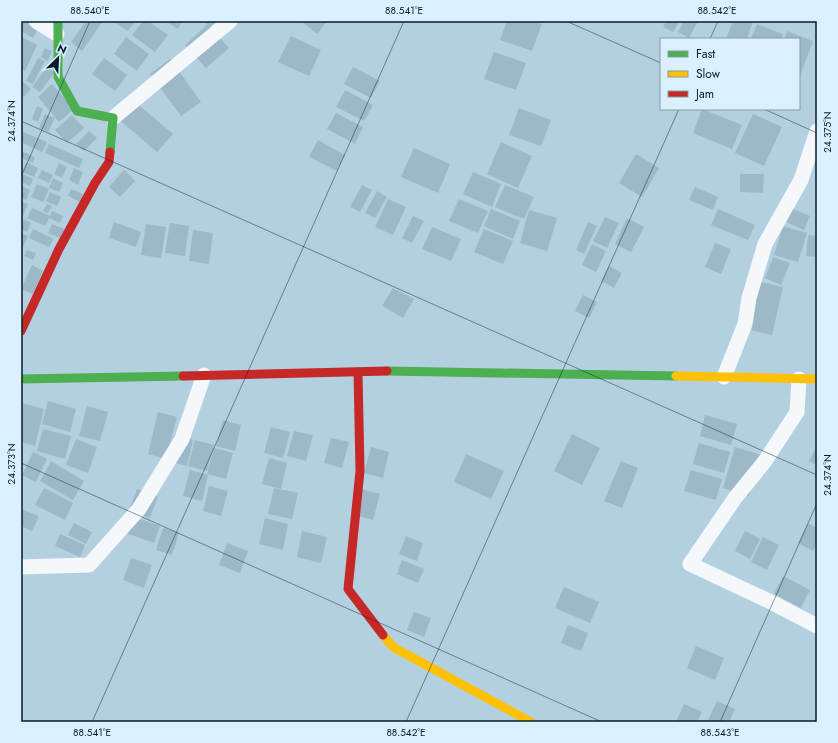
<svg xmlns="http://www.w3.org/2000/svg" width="838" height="743" viewBox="0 0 838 743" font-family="Jost,sans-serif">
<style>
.building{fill:#9db8c8}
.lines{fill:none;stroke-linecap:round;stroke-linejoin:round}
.street{stroke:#f4f8fa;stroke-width:15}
.fast{stroke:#4caf50;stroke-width:9}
.slow{stroke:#ffc107;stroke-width:9}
.jam{stroke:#c62828;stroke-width:9}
.ticks{fill:none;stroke:#071c28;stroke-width:1;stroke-opacity:0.45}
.neatline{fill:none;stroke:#071c28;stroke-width:1.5}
.ticks-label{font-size:10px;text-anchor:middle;fill:#071c28}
</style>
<rect width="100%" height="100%" fill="#b3d0e1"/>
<g class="building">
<path d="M21,21H30L39,26L33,38L21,31Z"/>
<path d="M86,21H103L82,51L71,42Z"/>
<path d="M113,21H136L128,31Z"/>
<path d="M143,21H148L168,35L155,52L132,35Z"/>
<path d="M165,21H182L178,29Z"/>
<path d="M204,21H216L210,27L229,48L206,68L185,45L207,25Z"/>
<path d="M301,21H327L317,34Z"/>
<path d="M507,21H534L542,24L532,51L500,40Z"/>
<path d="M666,21H680L673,32L663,27Z"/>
<path d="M684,21H698L689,38L678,32Z"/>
<path d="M733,21H753L747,39H726Z"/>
<path d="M757,24L783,34L781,39H751Z"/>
<path d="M787,31L813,41L799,79V39H784Z"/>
<path d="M291,36L321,50L309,76L278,62Z"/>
<path d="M21,37L37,45L25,71L21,69Z"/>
<path d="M126,37L149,54L137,71L114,54Z"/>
<path d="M45,48L52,51L48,61L41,57Z"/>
<path d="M494,52L526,63L516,90L484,79Z"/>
<path d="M38,58L45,61L33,84L26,81Z"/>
<path d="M104,58L127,75L115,91L92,74Z"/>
<path d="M170,59L201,102L181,116L150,74Z"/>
<path d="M47,67L55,72L40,92L32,87Z"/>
<path d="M353,67L380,81L371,98L344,84Z"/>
<path d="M21,80L31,89L24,97L21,95Z"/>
<path d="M52,84L74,109L59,122L38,97Z"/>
<path d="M345,90L373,105L364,121L336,107Z"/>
<path d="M133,100L173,134L157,152L117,118Z"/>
<path d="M37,106L43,109L38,122L32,119Z"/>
<path d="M519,108L551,120L541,146L509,135Z"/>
<path d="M702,109L742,125L732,149L693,133Z"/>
<path d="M336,113L363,127L355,144L327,129Z"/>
<path d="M45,114L55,118L48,132L39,128Z"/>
<path d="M753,114L782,127L764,166L735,153Z"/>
<path d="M72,115L84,128L67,143L55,130Z"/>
<path d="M21,131L47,142L42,152L21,142Z"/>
<path d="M89,131L97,138L84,151L76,144Z"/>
<path d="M318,140L345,155L337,171L309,157Z"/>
<path d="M501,142L532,156L518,188L487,174Z"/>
<path d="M49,144L83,159L79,168L45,153Z"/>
<path d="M414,148L450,164L438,193L401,177Z"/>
<path d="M21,151L35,157L33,163L21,158Z"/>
<path d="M636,154L659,168L642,197L619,183Z"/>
<path d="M26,162L38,168L34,177L22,172Z"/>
<path d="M59,163L67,167L62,178L54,174Z"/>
<path d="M74,168L83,172L78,185L69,180Z"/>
<path d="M42,170L53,175L49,183L38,178Z"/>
<path d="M124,170L135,181L120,197L109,187Z"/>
<path d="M473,172L501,184L492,207L463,194Z"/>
<path d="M21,173L33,179L30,186L21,182Z"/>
<path d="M740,174H764L763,193L740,192Z"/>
<path d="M53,178L63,183L59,192L49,188Z"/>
<path d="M37,184L49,189L43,202L31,197Z"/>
<path d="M362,185L372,190L360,212L350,207Z"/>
<path d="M505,185L534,197L524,219L495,207Z"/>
<path d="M21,186L30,190L26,200L21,198Z"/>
<path d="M695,187L718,197L713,210L689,200Z"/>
<path d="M71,189L83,194L80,202L68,196Z"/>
<path d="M377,191L387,197L375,218L365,213Z"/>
<path d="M50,192L61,197L57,206L46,201Z"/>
<path d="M388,199L406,207L393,235L375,227Z"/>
<path d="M459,199L488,211L478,233L449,221Z"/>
<path d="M21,201L28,204L21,221Z"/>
<path d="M47,204L52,206L48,213L43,211Z"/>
<path d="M788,207L810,216L804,230L782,220Z"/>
<path d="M32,208L50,216L52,211L63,216L60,223L49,218L45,226L27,218Z"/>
<path d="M491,209L520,221L513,239L484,226Z"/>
<path d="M718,209L755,225L748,240L711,225Z"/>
<path d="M529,210L557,218L547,251L520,243Z"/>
<path d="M413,216L424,221L412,243L402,238Z"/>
<path d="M605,217L619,223L607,248L593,241Z"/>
<path d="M627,218L644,227L631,252L615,244Z"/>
<path d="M24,219L31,223L27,232L21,230V226Z"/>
<path d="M114,222L141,232L136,247L109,238Z"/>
<path d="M588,222L597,226L584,254L576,250Z"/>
<path d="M170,223L189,226L185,256L165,253Z"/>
<path d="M52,224L64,229L60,238L48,233Z"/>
<path d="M146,224L166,227L161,258L141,255Z"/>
<path d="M783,226L807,233L798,262L774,255Z"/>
<path d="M432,227L461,239L451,261L422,249Z"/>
<path d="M33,229L54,239L49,247L29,238Z"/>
<path d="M484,229L513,241L503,264L474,252Z"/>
<path d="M193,230L213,233L209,264L189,261Z"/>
<path d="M21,233L28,236L21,252Z"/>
<path d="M808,235L817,236V257L806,256Z"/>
<path d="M715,243L731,249L721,274L705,267Z"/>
<path d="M592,244L606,251L596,272L582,265Z"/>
<path d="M27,250L36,253L33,260L24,256Z"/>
<path d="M773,257L790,263L781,285L765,278Z"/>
<path d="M32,265L43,271L33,294L21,289Z"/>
<path d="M609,266L622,273L614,288L601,281Z"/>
<path d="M757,281L783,287L772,335L746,329Z"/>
<path d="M393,288L414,299L403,318L382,306Z"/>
<path d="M583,295L597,302L589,318L575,311Z"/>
<path d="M48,401L76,409L70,432L42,424Z"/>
<path d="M22,403L44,409L35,446L21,442V409Z"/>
<path d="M87,406L108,412L100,441L79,436Z"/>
<path d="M158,412L177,417L166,459L148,454Z"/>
<path d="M705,415L737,424L731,445L700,436Z"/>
<path d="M223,420L241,425L235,451L216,446Z"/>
<path d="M271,427L290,432L283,458L264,453Z"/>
<path d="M43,429L71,436L65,459L37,451Z"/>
<path d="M294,431L313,435L306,461L287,456Z"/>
<path d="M572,434L600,448L582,485L554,471Z"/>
<path d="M175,435L193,440L187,466L168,461Z"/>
<path d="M331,438L349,442L342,468L324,463Z"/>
<path d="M76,439L97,447L88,473L66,465Z"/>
<path d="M195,440L214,445L207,471L188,466Z"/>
<path d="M699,443L730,452L724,473L693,464Z"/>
<path d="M817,446V465L809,461Z"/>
<path d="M371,447L389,452L383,478L364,473Z"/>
<path d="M735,447L761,455L749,496L723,488Z"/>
<path d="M214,448L233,453L226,479L207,474Z"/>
<path d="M33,452L47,459L36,482L22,475Z"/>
<path d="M466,454L504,471L491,499L454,482Z"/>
<path d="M269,458L287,463L281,489L262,484Z"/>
<path d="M51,461L84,481L73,500L40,481Z"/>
<path d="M621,461L638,468L622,508L604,501Z"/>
<path d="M190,470L208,475L202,501L183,496Z"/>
<path d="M691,470L722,479L716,500L684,491Z"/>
<path d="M209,486L228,491L221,516L203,511Z"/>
<path d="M44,488L73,503L65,520L35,505Z"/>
<path d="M274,488L298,493L292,519L268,514Z"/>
<path d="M137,489L158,496L150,518L129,511Z"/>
<path d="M361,489L380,494L373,520L355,515Z"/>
<path d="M21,509L39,516L32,531L21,526Z"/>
<path d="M129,515L160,526L154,543L123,532Z"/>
<path d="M265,518L288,524L283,550L259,544Z"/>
<path d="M74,523L92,532L86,544L68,535Z"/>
<path d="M808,523L817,528V543L813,551L798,543Z"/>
<path d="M163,528L179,533L172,555L156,550Z"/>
<path d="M302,531L327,537L321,563L297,557Z"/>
<path d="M745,531L760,539L750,559L735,551Z"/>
<path d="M60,534L85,545L80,557L55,546Z"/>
<path d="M406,536L423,543L417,561L399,554Z"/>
<path d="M763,537L779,545L767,570L751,562Z"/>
<path d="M227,543L248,551L240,573L219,565Z"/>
<path d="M131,558L152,565L144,588L123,580Z"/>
<path d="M402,560L424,569L418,583L397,574Z"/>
<path d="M783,576L810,590L801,608L774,594Z"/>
<path d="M564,587L599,602L590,623L555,608Z"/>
<path d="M414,612L431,618L424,637L407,630Z"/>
<path d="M568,625L588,633L581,651L561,643Z"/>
<path d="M696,646L724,658L715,680L687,668Z"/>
<path d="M717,701L735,709L729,722H712L708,720Z"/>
<path d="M684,704L702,712L697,722H676Z"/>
</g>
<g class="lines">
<g class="street">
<path d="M36,21L57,34"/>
<path d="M113,118L230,21"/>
<path d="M724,377L745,324L749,298L765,244L801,180L817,131"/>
<path d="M799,379L797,412L765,461L735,498L690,564L771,602L817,626"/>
<path d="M21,567L89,565L139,509L182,439L204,375"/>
</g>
<g class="fast">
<path d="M58,21V77L77,111L113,118L110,152"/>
<path d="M387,371L676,376"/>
<path d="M21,379L183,376"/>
</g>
<g class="slow">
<path d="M676,376L817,379"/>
<path d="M383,635L393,647L531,722"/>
</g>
<g class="jam">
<path d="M21,331L59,249L95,183L109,162L110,152"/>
<path d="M358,372L360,471L348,589L383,635"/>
<path d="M183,376L387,371"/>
</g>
</g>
<path class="ticks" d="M566,21L661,63M710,39L718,21M764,109L817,133M21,121L817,475M21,177L90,21M21,463L602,722M92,722L404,21M406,722L679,109M720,722L817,503"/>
<rect width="838" height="743" fill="none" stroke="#dbf0fe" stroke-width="44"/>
<rect x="660" y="38" width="140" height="72" fill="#dbf0fe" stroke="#869ba8"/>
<rect x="668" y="51" width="20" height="6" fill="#4caf50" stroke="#869ba8"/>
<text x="696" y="58" font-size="12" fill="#071c28">Fast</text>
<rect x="668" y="71" width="20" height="6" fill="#ffc107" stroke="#869ba8"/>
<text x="696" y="78" font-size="12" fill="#071c28">Slow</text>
<rect x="668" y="91" width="20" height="6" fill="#c62828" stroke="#869ba8"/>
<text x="696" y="98" font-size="12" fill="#071c28">Jam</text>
<g transform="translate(58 58) rotate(24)" stroke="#dbf0fe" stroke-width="3" paint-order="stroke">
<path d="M0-3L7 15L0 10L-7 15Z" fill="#071c28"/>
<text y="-6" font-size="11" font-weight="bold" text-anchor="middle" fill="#071c28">N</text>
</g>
<rect x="22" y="22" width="794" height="699" class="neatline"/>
<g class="ticks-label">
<text x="90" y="14">88.540°E</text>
<text x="404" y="14">88.541°E</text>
<text x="717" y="14">88.542°E</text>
<text transform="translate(11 121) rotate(-90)" y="4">24.374°N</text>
<text transform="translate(827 132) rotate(-90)" y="4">24.375°N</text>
<text transform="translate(11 464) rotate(-90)" y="4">24.373°N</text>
<text transform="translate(827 475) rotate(-90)" y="4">24.374°N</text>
<text x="92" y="736">88.541°E</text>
<text x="406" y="736">88.542°E</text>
<text x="720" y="736">88.543°E</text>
</g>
</svg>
